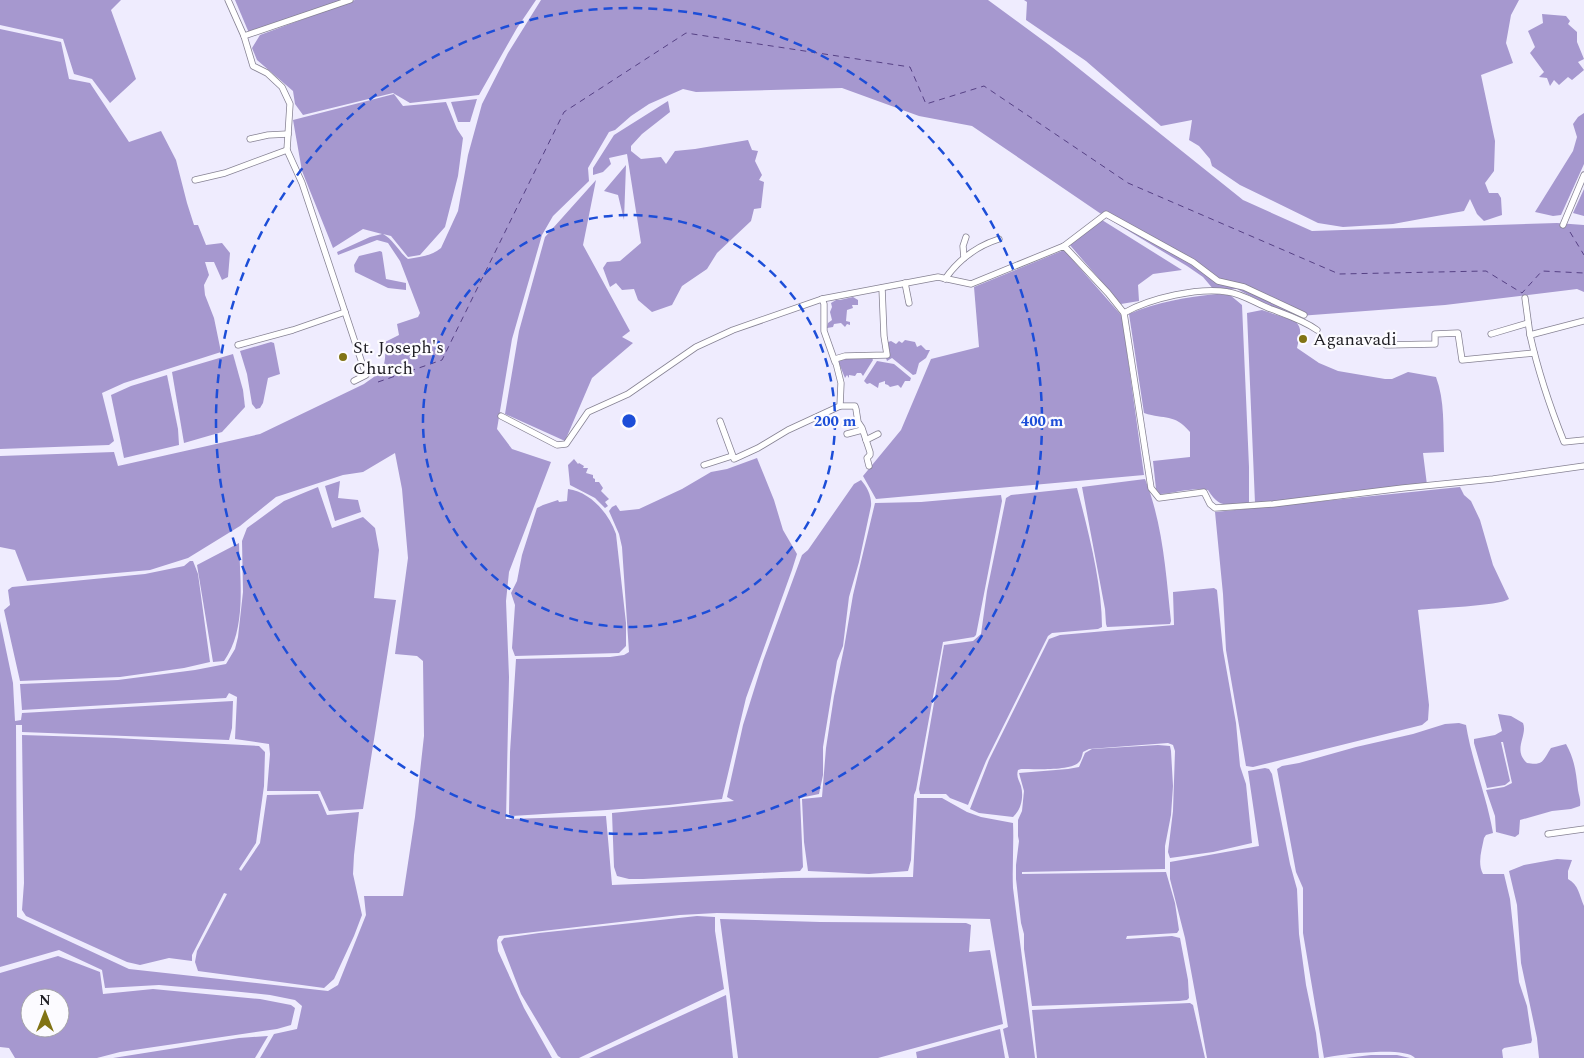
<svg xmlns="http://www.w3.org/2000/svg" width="1584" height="1058" viewBox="0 0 1584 1058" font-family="Spectral,serif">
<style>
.water{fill:#a698cf;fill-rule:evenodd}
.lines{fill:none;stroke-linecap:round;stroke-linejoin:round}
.ferry{stroke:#564185;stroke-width:1;stroke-dasharray:6 5;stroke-linecap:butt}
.minor-casing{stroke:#868293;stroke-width:7}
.minor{stroke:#fff;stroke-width:5.5}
.ring{fill:none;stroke:#1d4ed8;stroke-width:2.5;stroke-dasharray:9 6}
.poi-dot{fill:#817315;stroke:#fcfbff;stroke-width:2}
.labels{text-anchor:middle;stroke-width:4.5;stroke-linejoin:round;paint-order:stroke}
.poi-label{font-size:18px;fill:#1e1d23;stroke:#fcfbff;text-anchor:start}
.centre{fill:#1d4ed8;stroke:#fcfbff;stroke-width:2.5}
.ring-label{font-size:15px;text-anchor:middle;font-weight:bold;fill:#1d4ed8;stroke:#fcfbff;stroke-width:4.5;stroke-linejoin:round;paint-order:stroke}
</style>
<rect width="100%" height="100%" fill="#efecfe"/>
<g class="water">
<path d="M0,0H121L111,10L136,79L110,103L92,79L74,74L63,39L0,25Z"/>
<path d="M235,0H344L249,33Z"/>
<path d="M355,0H536L517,28L479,95L410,103L393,93L303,115L295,104L293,91L257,60L252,48L260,35Z"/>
<path d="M541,0H988L1052,47L1243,200L1312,231L1557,223L1584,225V292L1577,289L1445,305L1299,316L1271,307L1237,289L1214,290L1203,277L1187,266L1107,218L972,126L919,116L842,88L696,92L683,89L649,104L631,116L615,130L609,132L588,168L589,181L553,216L542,235L512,339L497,429L512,449L551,462L509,572L506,601L509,677L506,819L606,816L612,885L782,878L913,877L917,798H942L967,812L981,817L1013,823C1014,845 1012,866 1013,888L1035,1058H1009L1003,1029L1008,1027L990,919L717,913L680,915L499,936L497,940L498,951L524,1008L552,1058H260L274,1034L297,1029L302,1006L295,1000L270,995L231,991L159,985L105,988L102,970L59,950L0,967V621L13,683L15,721L21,720L22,713L233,701L232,728L229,740L22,732V725H16L17,917L129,969L328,991L338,985L366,915L364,896H403L415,817L424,736L423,661L417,656L395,654L408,558L402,489L395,453L363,472L343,475L276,497L240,526L188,558L150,570L27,581L15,550L0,547V456L114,452L118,466L260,434L364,384C385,370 386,367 385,342L399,335L397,324L418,317L420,313L400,261L388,243L377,240L338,255L337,252L370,237L382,234L363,229L333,248L302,171L293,120L394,94L403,106L446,102L457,129L463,138L458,176L445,227L420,255L408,257L391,236L383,234C393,239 399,252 408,259C419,257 432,256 441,248L458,211L468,155L482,104L508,53Z"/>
<path d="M1024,0H1519L1511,15L1506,43L1513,63L1481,75L1495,141L1494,171L1485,183L1489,193H1498L1501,198L1502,215L1484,221L1477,214L1470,199L1464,211L1393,224L1343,227L1318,223L1240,185L1212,166L1210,159L1199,146L1189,140L1192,120L1161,126L1086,61L1026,20L1027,2Z"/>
<path d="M1542,14L1566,16L1570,21L1568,24L1577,32V42L1584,59L1578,62L1584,70L1572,80L1568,77L1559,85L1554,80L1550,86L1547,78L1539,77L1544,72L1530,53L1535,47L1528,31L1543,23Z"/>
<path d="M0,29L61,42L69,79L90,83L129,142L161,131L176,160L187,203L194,225H198L206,245L222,243L230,253L228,277L222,280L214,262H205L209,275L204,285L205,295L214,318L221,352L124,383L102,393L114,441L109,445L0,449Z"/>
<path d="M477,99L470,122H458L451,102Z"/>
<path d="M668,101L670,112L642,134L631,146V151L641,159L661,157L666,164L675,151L695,149L748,140L752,150L758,151L755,161L762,175L759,180L764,182L761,208L754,209L751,221L717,253L707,269L682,286L672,305L652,312L638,300L634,289L622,290L616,283L610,287L603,268L607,262L620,261L641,243L627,154L609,158L611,164L603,172L593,175V168L614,135Z"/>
<path d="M1584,113V164L1561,215L1553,216L1535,212L1573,151L1577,137L1573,124L1578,117Z"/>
<path d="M626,165L624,220L618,195L604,191Z"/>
<path d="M596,180L583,245L630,331L622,337L633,343L592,378L565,441L505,414L519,331L545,237Z"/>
<path d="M1584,189V216L1573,213Z"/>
<path d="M1102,220L1182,270L1153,274L1138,285L1139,301L1121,304L1069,244Z"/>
<path d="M1064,250L1122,316L1144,475L876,499L863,476L901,430L931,359L979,347L974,287Z"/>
<path d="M380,251L382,252L386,279L406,283V290L388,288L355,272L354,265L359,256Z"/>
<path d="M1217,294L1230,295L1242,305L1249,467V503C1228,504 1220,510 1208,490C1191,487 1176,493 1160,494L1156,489L1153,461L1190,457V432C1174,413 1165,420 1144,413L1129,314C1157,302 1186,297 1217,294Z"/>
<path d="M853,297L858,300V305H852L853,308L847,310L846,321L850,322V325L847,324L845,327L841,323L834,324L833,327L827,328L828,323L832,320L830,312L832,307L831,303L836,300H840Z"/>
<path d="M1262,310L1295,321C1304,329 1299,338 1297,348L1319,363L1338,371L1385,379H1392L1408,372L1436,377C1445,401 1443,427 1444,452L1423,453L1427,485L1255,503L1247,313Z"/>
<path d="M905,340L915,342L917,347L921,345L926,350H930L926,358L919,363L916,374L913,375L892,358L887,361L886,358L889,351L888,342L891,341L896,344L899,341L902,343Z"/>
<path d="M271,342L274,343L280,374L268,378L263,403L260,408L256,409L252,404L247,374L240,351Z"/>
<path d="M233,354L243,390L245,407L222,432L184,443L172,372Z"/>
<path d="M871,356L873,360L863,376L861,373H857L855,376L849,375V378L847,375L845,378L838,361L841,359Z"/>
<path d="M877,361L894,364L911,378L910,381H905L901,388L898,385L890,387L888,385L885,384V381L879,383L878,388L870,383L867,384L864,381Z"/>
<path d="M167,375L178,429L179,445L124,458L111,395L131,386Z"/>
<path d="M757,458L774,500L783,530L797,554L792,570L746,698L722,799L669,805L607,810L512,816L509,814L510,752L516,659L610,657L624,655L629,652L622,547L619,534L609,511L612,507L616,505L620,511L639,509L682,489L711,472L727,469Z"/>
<path d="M574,459L578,464L579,463L584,466L583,468H588L586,473L593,475V478L595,479V482H599L603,488L601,491L609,499L605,502L608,506L605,508L595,498L570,485L568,465Z"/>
<path d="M1145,479C1163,524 1166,574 1171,621L1170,624L1107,627L1106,624L1105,609L1082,487Z"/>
<path d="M861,480C867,487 872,496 871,506L859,562L849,597L843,646L837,661L823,747V775L819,794L800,798L803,867L800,871L643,879H629L617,876L614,867L612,813L734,801L727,797L743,725L763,661L802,555L808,550L854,484Z"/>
<path d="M340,481L338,498L358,500L361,512L335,521L325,486Z"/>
<path d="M318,487L332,528L363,517L375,528L379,550L374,598L396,600L363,809L329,811L320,791H267L270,754L269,744L235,739L237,697L229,693L226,698L22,710L20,684L118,680L195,670L226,664L235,649L238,637L243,592L242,541L247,528L284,501Z"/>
<path d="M1460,487L1464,495L1471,501L1480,520L1493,565L1509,599C1499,606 1434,608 1418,610L1429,705L1428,720L1422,725L1253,767L1246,766L1226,650L1223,594L1215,512Z"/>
<path d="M1077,488C1088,530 1102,583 1102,627L1098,629L1052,633L1048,636L986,761L968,805L950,798L946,794H920L919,789L944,645L973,641L981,634L987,591L1006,498L1011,495Z"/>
<path d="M568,489C591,492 609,514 616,534L626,623V646L619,653L515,656L512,648L515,605L511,593L517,581L522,555L537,508L543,505L558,500L559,502L567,501Z"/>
<path d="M1001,495L1002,501L976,635L974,637L943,642L916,790L914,795L911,860L908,871L869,874L808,871L804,842L802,799L822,797L826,748L834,696L844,648L853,595L875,503L921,502Z"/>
<path d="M239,543C240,581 247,629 224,661L213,662L197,565Z"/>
<path d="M190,561H193L198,574L210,662L184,668L120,677L20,681L4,610L10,605L8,590L12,587L145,574L184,566Z"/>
<path d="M1214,588L1217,590L1223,650L1236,723L1240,766L1246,784L1252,843L1213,852L1170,858L1168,852L1173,811L1175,751L1173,745L1168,743L1089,749L1083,752C1082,756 1081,761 1078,763C1069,771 1033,769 1021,769L1018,770C1016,777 1019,780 1021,786C1024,797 1021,810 1013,817L979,813L970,809L989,760L1049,639L1060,635L1174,625L1173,592Z"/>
<path d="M1498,714L1511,716L1523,723C1528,735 1512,750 1527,763C1544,766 1543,760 1551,748L1566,744C1575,760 1576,773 1578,790C1579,796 1581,800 1580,806L1571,809L1552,811L1520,820L1519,834L1515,837L1496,832L1495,816L1486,790L1504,787L1512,783L1503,742H1501L1510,781L1505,785L1487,788L1474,743V739L1495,735L1502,731Z"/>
<path d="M1459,723L1466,725C1472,762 1487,797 1493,833L1486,835L1484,838C1482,849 1477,863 1483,874H1504L1510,899L1519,982L1527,1006L1532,1040L1531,1043L1504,1048L1502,1050L1503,1058H1415C1406,1046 1340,1054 1324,1058L1303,933V888L1296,872L1277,769L1282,766L1299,763L1356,747L1413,734L1445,724Z"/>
<path d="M22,735L116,738L259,746L265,752L264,786L256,843L239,869L241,871L260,843L267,795L318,794L327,815L359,812L354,855L353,874L362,915L354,936L334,979L324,988L198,971L195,962L197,951L227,894L224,893L192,955V961L169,958L140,965L127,962L26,916L22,910L24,883Z"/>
<path d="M1158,745L1170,746L1171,751L1173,786L1171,815L1165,846V869L1022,872V874L1166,872L1175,903L1179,930L1177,933L1127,936L1126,939L1172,936L1180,938L1188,980L1189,998L1187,1000L1179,1001L1032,1006L1024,949V934L1021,923L1016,879V865L1019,841L1018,836V820L1022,811L1024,791L1019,773L1068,769L1079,767L1085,753L1092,749Z"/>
<path d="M1265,768L1269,769L1272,774L1290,864L1297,889L1299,934L1306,985L1316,1033L1319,1058H1207L1185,938L1170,879V862L1259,846L1248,771Z"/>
<path d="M1557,859L1572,860L1568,871V879C1579,885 1579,895 1584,906V1058H1539L1537,1038L1521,963L1517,905L1509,871L1524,865Z"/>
<path d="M697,916L715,917V931L724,989L579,1058H561L558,1056L521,994L501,942L504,938L539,933Z"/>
<path d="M720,919L820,922L966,923L971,925L969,952L990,950L1003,1024L878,1058H738Z"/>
<path d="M58,956L100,972L103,994L153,989L260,999L291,1005L295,1008L291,1025L277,1029L120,1052L97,1058H15L9,1048L0,1047V973ZM30,998H60V1028H30Z"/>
<path d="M726,995L733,1058H589Z"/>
<path d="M1190,1003L1193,1005L1205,1058H1037L1032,1010Z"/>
<path d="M1000,1029L1005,1058H917L916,1052Z"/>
<path d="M268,1036L255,1058H113L239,1038Z"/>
<path d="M1371,1055H1397L1410,1058H1346Z"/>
</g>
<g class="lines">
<g class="ferry">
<path d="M1570,232L1584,255"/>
<path d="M378,382L442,360L564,112L686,33L910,67L926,104L984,86L1128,183L1339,274L1486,271L1522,293L1542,271L1584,273"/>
</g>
<defs>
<g id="minor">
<path d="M228,0L244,36L253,66L267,73L282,87L290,104L287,150L302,183L366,375L354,381"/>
<path d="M244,36L350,0"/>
<path d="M250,139L268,135L288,134"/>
<path d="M195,180L225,173L287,150"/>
<path d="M1563,225L1584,175"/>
<path d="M1064,246L1106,214L1193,262L1218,281L1244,287L1304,315"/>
<path d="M964,258L963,246L966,237"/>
<path d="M945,279C959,259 977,246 999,239"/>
<path d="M905,283L909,303"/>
<path d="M1525,298L1530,335"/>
<path d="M822,299L824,304V331L835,362"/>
<path d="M1124,313C1150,298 1199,287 1228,292C1243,294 1257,304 1271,309C1287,315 1303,320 1317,330"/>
<path d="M1584,321L1530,335C1538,371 1550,407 1564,442L1584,440"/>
<path d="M1491,334L1528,323"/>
<path d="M238,345L293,330L345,312"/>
<path d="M1386,345L1435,344V334L1458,333L1462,360L1534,353"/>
<path d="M840,406H855L856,409L858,422L862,428L870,452V455L867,458L869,466"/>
<path d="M501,416L557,445L566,444L588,412L628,394L696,347L733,330L822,299L938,277L971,284L1064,246L1108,293L1124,313L1151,488L1159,498L1204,492L1210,504L1215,508L1273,504L1403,488L1493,479L1584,466"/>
<path d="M720,421L734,459L758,448L788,430L840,406L841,383L835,359L845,356L887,355L884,336L882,288"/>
<path d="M847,434L862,430"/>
<path d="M866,440L878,434"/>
<path d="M704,465L732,456"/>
<path d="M1548,834L1584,829"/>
</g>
</defs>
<use href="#minor" class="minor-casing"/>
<use href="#minor" class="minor"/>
</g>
<g class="ring">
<circle cx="629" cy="421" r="206"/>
<circle cx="629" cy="421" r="413"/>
</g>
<g class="poi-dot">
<circle cx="1303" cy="339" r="5"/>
<circle cx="343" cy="357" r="5"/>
</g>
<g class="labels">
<g class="poi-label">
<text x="1313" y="345">Aganavadi</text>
<text x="353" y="353">St. Joseph's<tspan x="353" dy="21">Church</tspan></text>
</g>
</g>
<circle cx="629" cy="421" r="8" class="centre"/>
<g class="ring-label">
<text x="835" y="426">200 m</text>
<text x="1042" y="426">400 m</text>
</g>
<g transform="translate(45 1013)"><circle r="24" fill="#fcfbff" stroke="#a3a2a7"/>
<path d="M0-4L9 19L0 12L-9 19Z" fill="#817315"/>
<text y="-8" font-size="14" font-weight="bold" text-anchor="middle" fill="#1e1d23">N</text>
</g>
</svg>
